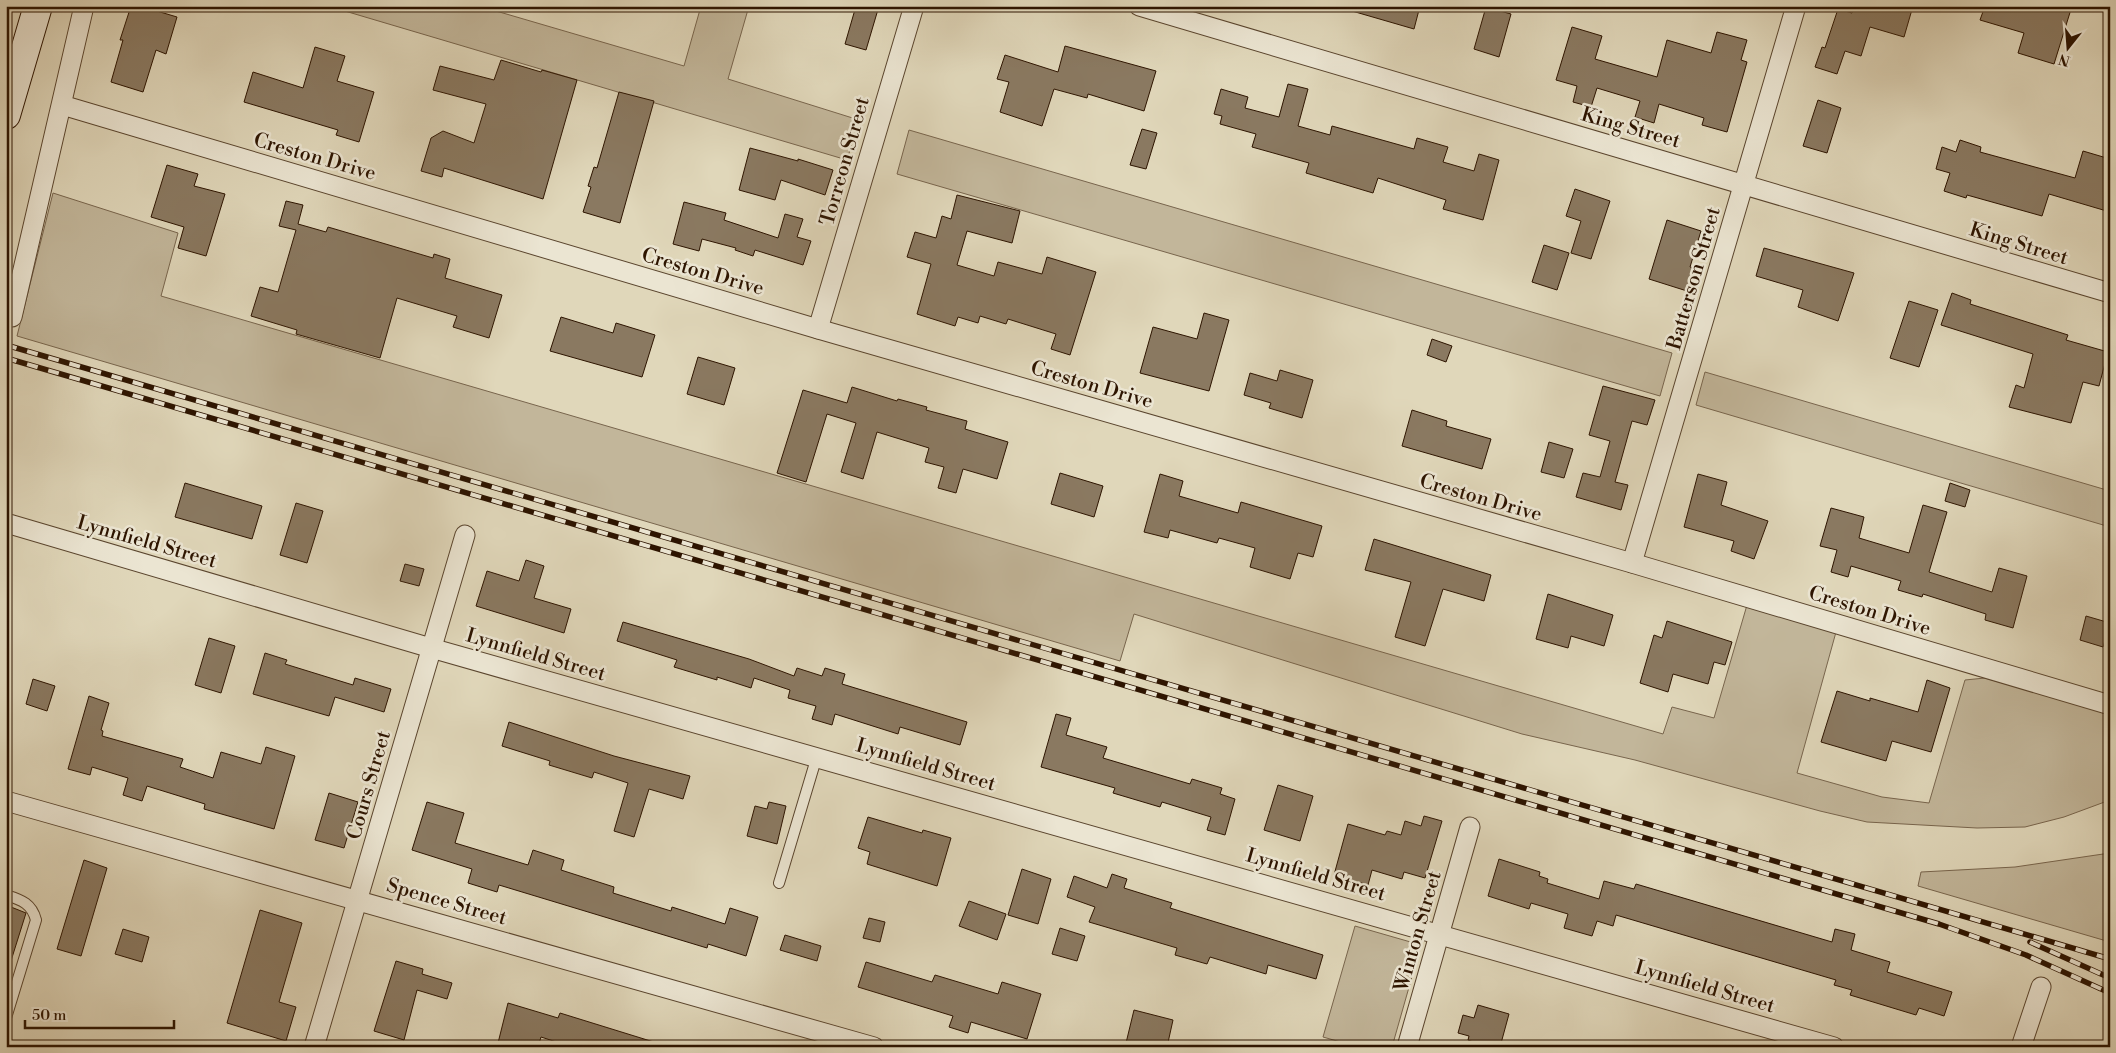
<svg xmlns="http://www.w3.org/2000/svg" width="2116" height="1053" viewBox="0 0 2116 1053" font-family="'Libre Bodoni',serif">
<style>
.green{fill:#c2b69a;stroke:#78654d}
.building{fill:#8a7961;stroke:#2d1400}
.lines{fill:none;stroke-linecap:round;stroke-linejoin:round}
.service-casing{stroke:#5a452e;stroke-width:12}
.minor-casing{stroke:#5a452e;stroke-width:21}
.secondary-casing{stroke:#2d1400;stroke-width:30}
.service{stroke:#ebe5d2;stroke-width:10}
.minor{stroke:#ebe5d2;stroke-width:19}
.secondary{stroke:#ebe5d2;stroke-width:28}
.rail-casing{stroke:#2d1400;stroke-width:5.5}
.rail{stroke:#ebe5d2;stroke-width:4;stroke-dasharray:11;stroke-linecap:butt}
.labels{text-anchor:middle;stroke-width:5;stroke-linejoin:round;paint-order:stroke}
.street-label{font-size:20px;fill:#2d1400;stroke:#ebe5d2}
</style>
<rect width="100%" height="100%" fill="#e0d7ba"/>
<filter id="stains"><feTurbulence type="fractalNoise" baseFrequency=".004" numOctaves="4"/><feColorMatrix values="0 0 0 0 .2 0 0 0 0 .09 0 0 0 0 .02 0 0 0 .5 -.17"/></filter>
<radialGradient id="worn" r=".72"><stop offset=".6" stop-color="#630" stop-opacity="0"/><stop offset="1" stop-color="#630" stop-opacity=".3"/></radialGradient>
<g class="green">
<path d="M328,6H479L684,66L701,6H749L728,79L859,120L847,160Z"/>
<path d="M909,130L1672,353L1660,396L897,174Z"/>
<path d="M53,193L178,233L161,296L1663,734L1672,707L1714,718L1747,605L1836,632L1797,773L1882,797L1929,803L1965,680L1985,678L2110,714V800L2064,817L2025,827L1977,828L1867,822L1820,811L1635,760L1522,734L1134,614L1120,661L17,336Z"/>
<path d="M1705,372L2110,491V527L1696,405Z"/>
<path d="M2110,853V942L1918,886L1921,872L2015,867Z"/>
<path d="M1355,926L1421,945L1392,1047H1358L1323,1037Z"/>
</g>
<g class="building">
<path d="M131,6H140L177,17L166,54L156,50L143,92L111,82L123,40H120Z"/>
<path d="M856,6H879L866,50L845,44Z"/>
<path d="M1353,6H1420L1414,29L1352,11Z"/>
<path d="M1854,6H1913L1904,37L1870,27L1861,56L1845,51L1837,74L1815,67L1822,47L1825,48L1838,9L1852,13Z"/>
<path d="M1985,6H2072L2054,64L2018,53L2024,33L1980,20Z"/>
<path d="M1486,7L1511,14L1499,57L1474,49Z"/>
<path d="M1572,27L1602,36L1595,59L1657,77L1667,40L1711,53L1717,32L1747,40L1741,60L1747,62L1727,132L1702,125L1704,118L1659,104L1654,123L1635,117L1640,101L1597,88L1591,107L1573,102L1577,86L1556,80Z"/>
<path d="M1065,46L1156,71L1144,111L1088,94L1087,98L1054,89L1042,126L1000,112L1009,82L997,79L1005,55L1058,72Z"/>
<path d="M315,47L345,56L337,81L374,92L359,142L336,135L338,130L244,102L253,72L303,88Z"/>
<path d="M501,60L541,72L542,70L577,80L543,199L444,168L442,177L421,171L431,138L443,131L474,143L486,104L433,90L440,66L494,80Z"/>
<path d="M1288,84L1308,89L1298,126L1330,135L1332,126L1414,149L1417,138L1448,147L1443,162L1474,171L1479,154L1499,160L1483,220L1443,209L1446,200L1378,178L1373,193L1306,173L1309,163L1252,147L1256,134L1220,124L1222,116L1214,114L1221,89L1248,97L1245,108L1279,117Z"/>
<path d="M619,92L654,101L620,223L583,212L591,187L588,186L594,167L597,168Z"/>
<path d="M1818,100L1841,108L1827,153L1803,146Z"/>
<path d="M1142,129L1157,133L1146,169L1130,165Z"/>
<path d="M1960,140L1981,147L1980,152L2075,178L2083,151L2110,159V212L2049,194L2042,216L1967,195L1966,198L1944,191L1950,173L1936,169L1942,147L1956,152Z"/>
<path d="M750,148L798,161V159L833,170L825,195L781,180L775,200L739,190Z"/>
<path d="M167,165L198,174L194,186L225,194L206,256L178,248L184,227L151,217Z"/>
<path d="M1575,189L1610,201L1591,259L1571,253L1581,221L1566,216Z"/>
<path d="M957,195L1020,211L1012,243L967,231L957,265L994,276L998,262L1042,274L1047,257L1096,272L1070,355L1051,349L1056,334L1008,319L1006,324L980,316L978,323L958,317L955,326L917,314L931,264L907,257L915,232L936,238L942,216L951,219Z"/>
<path d="M286,201L303,205L298,224L326,232L328,227L433,258L434,254L450,259L445,278L502,295L489,338L453,327L457,316L397,298L380,358L296,334L297,330L251,316L260,287L278,292L296,230L279,226Z"/>
<path d="M684,202L726,213L724,220L778,238L785,214L803,219L797,237L811,241L803,265L755,250L753,256L735,250L736,248L702,239L699,251L673,244Z"/>
<path d="M1667,220L1701,231L1690,267L1694,268L1687,291L1649,279Z"/>
<path d="M1544,245L1569,253L1557,290L1532,282Z"/>
<path d="M1764,248L1854,273L1838,321L1798,307L1803,290L1756,276Z"/>
<path d="M1952,293L1971,300L1970,304L2068,335L2066,340L2108,352L2099,386L2083,382L2071,423L2009,407L2016,385L2024,388L2033,354L1941,325Z"/>
<path d="M1909,301L1938,310L1919,367L1890,358Z"/>
<path d="M1204,313L1229,320L1209,391L1140,373L1153,327L1197,339Z"/>
<path d="M561,317L613,333L616,323L655,335L642,377L550,351Z"/>
<path d="M1432,339L1452,346L1446,362L1427,355Z"/>
<path d="M698,357L735,368L724,405L687,394Z"/>
<path d="M1280,370L1313,380L1302,418L1269,408L1271,403L1244,395L1250,373L1277,381Z"/>
<path d="M1603,386L1655,400L1647,425L1632,421L1615,482L1628,485L1621,510L1576,497L1583,473L1600,477L1610,441L1589,435Z"/>
<path d="M852,387L897,401L898,399L927,407L926,410L967,421L965,429L1008,442L997,479L963,469L956,493L938,488L944,467L925,462L929,448L877,432L863,479L841,472L856,423L827,414L806,482L777,473L803,390L847,403Z"/>
<path d="M1412,410L1447,421L1446,426L1491,439L1482,469L1402,446Z"/>
<path d="M1549,442L1573,449L1564,478L1541,472Z"/>
<path d="M1060,473L1103,486L1094,517L1051,504Z"/>
<path d="M1160,474L1183,481L1179,496L1238,513L1241,502L1322,526L1313,557L1298,553L1290,579L1250,567L1255,548L1219,538L1217,543L1170,530L1168,538L1144,532Z"/>
<path d="M1698,474L1727,482L1721,505L1768,521L1754,559L1731,551L1734,541L1684,527Z"/>
<path d="M185,483L262,506L252,539L175,517Z"/>
<path d="M1950,483L1970,490L1965,507L1945,501Z"/>
<path d="M296,503L323,511L307,563L280,555Z"/>
<path d="M1923,505L1947,512L1929,572L1992,592L1999,568L2027,576L2013,628L1985,620L1986,614L1923,594L1922,597L1898,590L1901,581L1851,566L1848,577L1831,572L1837,550L1820,546L1831,508L1864,517L1859,538L1909,553Z"/>
<path d="M1374,539L1491,575L1484,601L1443,589L1425,646L1395,637L1411,582L1365,570Z"/>
<path d="M526,560L544,566L534,598L571,609L564,633L476,606L487,571L519,581Z"/>
<path d="M405,564L424,569L419,586L400,581Z"/>
<path d="M1548,594L1613,615L1604,646L1571,636L1568,648L1536,639Z"/>
<path d="M2086,616L2110,623L2103,647L2080,640Z"/>
<path d="M1667,621L1732,642L1725,665L1714,662L1708,684L1673,674L1668,692L1640,683L1654,635L1662,638Z"/>
<path d="M623,622L749,659L794,676L797,668L822,676L825,668L845,674L842,684L967,722L960,745L900,727L898,734L835,714L832,725L812,719L816,706L788,698L790,690L754,678L751,688L717,677V680L674,667L677,660L617,641Z"/>
<path d="M209,638L235,646L221,693L195,685Z"/>
<path d="M265,653L287,660L285,664L353,685L355,678L391,689L384,712L335,697L329,716L253,694Z"/>
<path d="M33,679L55,686L47,711L26,704Z"/>
<path d="M1927,680L1950,688L1931,752L1892,741L1886,761L1821,742L1837,691L1870,701V698L1918,712Z"/>
<path d="M89,696L109,703L101,730L103,731L102,736L183,759L180,767L213,778L221,752L261,764L266,747L295,756L274,829L204,809L205,804L147,786L142,801L123,795L128,778L92,767L90,775L68,769Z"/>
<path d="M1056,714L1071,718L1066,735L1107,747L1103,758L1190,784L1192,779L1222,788L1220,794L1235,799L1225,835L1207,830L1211,817L1162,802L1160,807L1113,793L1115,788L1041,767Z"/>
<path d="M509,722L614,756L690,776L683,799L649,789L634,837L614,831L628,783L594,772L592,778L549,765L550,761L502,746Z"/>
<path d="M1278,785L1313,796L1300,841L1264,830Z"/>
<path d="M329,793L358,802L344,848L315,840Z"/>
<path d="M427,802L464,813L455,843L528,865L533,850L564,860L561,870L614,887L613,893L671,911L672,907L725,924L730,908L758,917L746,956L708,944L707,948L499,885L497,892L468,883L472,869L412,850Z"/>
<path d="M769,802L786,806L777,844L747,836L755,806L767,809Z"/>
<path d="M1424,816L1442,821L1425,878L1404,872L1402,879L1372,870L1368,885L1334,875L1348,824L1385,835L1387,831L1401,835L1405,821L1421,826Z"/>
<path d="M868,817L922,833L923,830L951,838L937,886L867,864L870,852L858,848Z"/>
<path d="M1499,859L1540,872L1539,876L1548,879L1547,883L1599,899L1604,881L1634,889L1636,884L1832,942L1835,929L1855,934L1851,950L1890,962L1887,972L1952,992L1944,1016L1919,1008L1916,1015L1850,995L1852,990L1834,985L1836,980L1616,915L1613,926L1597,921L1592,936L1564,928L1568,914L1531,903L1529,909L1488,896Z"/>
<path d="M84,860L107,868L81,956L57,949Z"/>
<path d="M1022,869L1051,879L1038,924L1008,915Z"/>
<path d="M1112,874L1127,879L1124,888L1172,903L1170,908L1323,955L1316,979L1268,965L1266,974L1210,957L1207,964L1175,955L1177,948L1089,922L1095,907L1067,897L1074,876L1107,888Z"/>
<path d="M969,901L1006,914L997,940L959,926Z"/>
<path d="M6,905L26,913L10,964L6,963Z"/>
<path d="M260,910L302,923L279,1002L296,1007L286,1041L227,1023Z"/>
<path d="M869,918L885,922L880,942L863,938Z"/>
<path d="M1060,928L1085,936L1077,961L1052,954Z"/>
<path d="M123,929L149,937L142,962L115,954Z"/>
<path d="M785,935L821,946L817,961L780,950Z"/>
<path d="M396,961L423,969L422,974L452,983L447,999L417,990L404,1040L374,1031Z"/>
<path d="M866,962L932,982L935,975L998,994L1002,982L1041,994L1027,1039L971,1022L968,1033L949,1027L953,1016L858,987Z"/>
<path d="M508,1003L558,1018L560,1013L657,1043L656,1047H572L541,1037L538,1047H497Z"/>
<path d="M1478,1005L1509,1014L1500,1047H1475L1476,1043L1468,1040L1469,1036L1458,1033L1463,1015L1474,1018Z"/>
<path d="M1134,1010L1173,1020L1167,1047H1138L1126,1043Z"/>
</g>
<g class="lines">
<defs>
<g id="service">
<path d="M779,883L817,756"/>
<path d="M6,895C22,900 32,904 36,920L6,1018"/>
</g>
<g id="minor">
<path d="M1139,6L2110,293"/>
<path d="M62,105L818,329L1632,563L2110,705"/>
<path d="M12,317L84,6"/>
<path d="M818,329L914,6"/>
<path d="M6,523L431,648L1834,1047"/>
<path d="M1632,563L1796,6"/>
<path d="M6,801L874,1047"/>
<path d="M314,1047L465,535"/>
<path d="M1407,1047L1470,827"/>
<path d="M2021,1047L2041,987"/>
</g>
<path id="secondary" d="M6,115L38,6"/>
</defs>
<use href="#service" class="service-casing"/>
<use href="#minor" class="minor-casing"/>
<use href="#secondary" class="secondary-casing"/>
<use href="#service" class="service"/>
<use href="#minor" class="minor"/>
<use href="#secondary" class="secondary"/>
<defs>
<g id="rail">
<path d="M6,345L2110,959"/>
<path d="M6,358L1939,924L2026,955L2110,993"/>
<path d="M2030,942L2110,978"/>
</g>
</defs>
<use href="#rail" class="rail-casing"/>
<use href="#rail" class="rail"/>
</g>
<g class="labels">
<g class="street-label">
<text transform="translate(1631 127) rotate(16)" y="7">King Street</text>
<text transform="translate(315 156) rotate(16)" y="7">Creston Drive</text>
<text transform="translate(844 161) rotate(-74)" y="7">Torreon Street</text>
<text transform="translate(2019 243) rotate(17)" y="7">King Street</text>
<text transform="translate(703 271) rotate(16)" y="7">Creston Drive</text>
<text transform="translate(1693 278) rotate(-74)" y="7">Batterson Street</text>
<text transform="translate(1092 384) rotate(16)" y="7">Creston Drive</text>
<text transform="translate(1481 497) rotate(16)" y="7">Creston Drive</text>
<text transform="translate(147 541) rotate(16)" y="7">Lynnfield Street</text>
<text transform="translate(1870 610) rotate(17)" y="7">Creston Drive</text>
<text transform="translate(536 654) rotate(16)" y="7">Lynnfield Street</text>
<text transform="translate(926 764) rotate(16)" y="7">Lynnfield Street</text>
<text transform="translate(368 785) rotate(-74)" y="7">Cours Street</text>
<text transform="translate(1316 874) rotate(16)" y="7">Lynnfield Street</text>
<text transform="translate(447 901) rotate(16)" y="7">Spence Street</text>
<text transform="translate(1417 931) rotate(-74)" y="7">Winton Street</text>
<text transform="translate(1705 986) rotate(16)" y="7">Lynnfield Street</text>
</g>
</g>
<rect width="2116" height="1053" fill="none" stroke="#e0d7ba" stroke-width="25"/>
<rect x="8" y="8" width="2101" height="1038" fill="none" stroke="#2d1400" stroke-width="2.5"/>
<rect x="12" y="12" width="2091" height="1028" fill="none" stroke="#2d1400"/>
<g transform="translate(2068 48) rotate(197)" stroke="#ebe5d2" stroke-width="4" paint-order="stroke">
<path d="M0-4L9 19L0 12L-9 19Z" fill="#2d1400"/>
<text y="-8" font-size="14" font-weight="bold" text-anchor="middle" fill="#2d1400">N</text>
</g>
<path d="M25 1020v8h149v-8" fill="none" stroke="#2d1400" stroke-width="2.5"/>
<text x="32" y="1020" font-size="15" fill="#2d1400" stroke="#ebe5d2" stroke-width="4" paint-order="stroke">50 m</text>
<rect width="100%" height="100%" filter="url(#stains)"/>
<rect width="100%" height="100%" fill="url(#worn)"/>
</svg>
